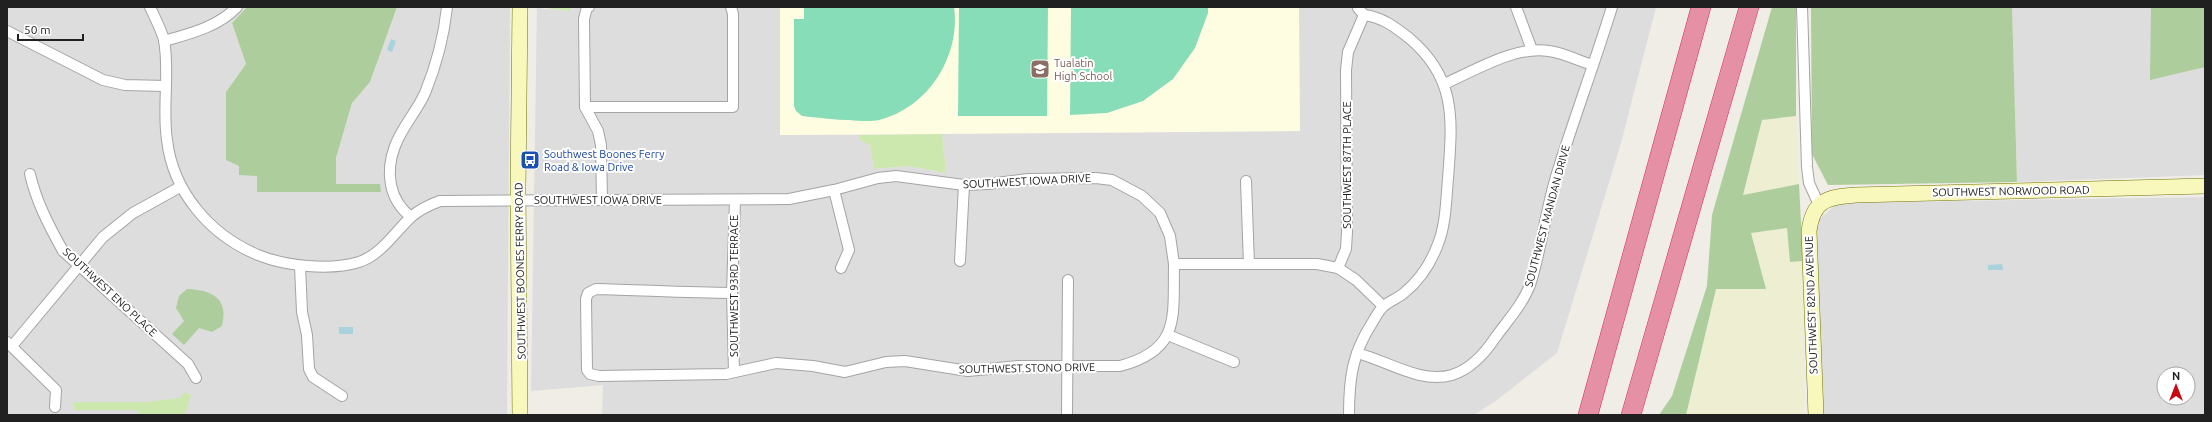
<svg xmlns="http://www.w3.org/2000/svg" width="2212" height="422" viewBox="0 0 2212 422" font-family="Ubuntu,sans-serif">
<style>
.residential{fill:#dedddd;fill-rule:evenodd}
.education{fill:#fefde1}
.farmland{fill:#edeed2}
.grass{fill:#cde8ae}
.forest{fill:#adce9c}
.pitch{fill:#86ddb7}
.water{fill:#a8d3dc}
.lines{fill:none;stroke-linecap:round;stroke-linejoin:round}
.street-casing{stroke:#a4a4a4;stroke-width:12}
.secondary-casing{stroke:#6f7508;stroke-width:16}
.highway-casing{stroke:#d72b6e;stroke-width:20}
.street{stroke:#fff;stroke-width:10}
.secondary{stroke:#f8f8bc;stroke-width:15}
.highway{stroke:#e590a4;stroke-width:19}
.labels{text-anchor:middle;stroke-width:4;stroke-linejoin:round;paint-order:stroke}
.education-label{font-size:11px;fill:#785e54;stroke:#fff;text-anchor:start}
.transit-label{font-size:11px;fill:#164399;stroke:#fff;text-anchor:start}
.street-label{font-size:11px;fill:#202020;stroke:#fff}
</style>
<rect width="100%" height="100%" fill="#f0ece6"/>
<g class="residential">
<path d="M7,7H247L232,23L246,64L226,92L239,166L293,192L380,184H336V158L352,103L370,82L397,7H510L507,415H7Z"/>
<path d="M571,7H780V135H860V140L870,144L874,169L908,166L946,173L942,134L1299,131V7H1656L1621,143L1557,353L1497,400L1474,415H602L603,385L531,391L537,8L570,11Z"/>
<path d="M2012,7H2205V175L2017,182Z"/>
<path d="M2205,197V415H1823L1816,222L1838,203ZM2164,374H2188V398H2164Z"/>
</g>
<path class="education" d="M780,7H1299L1300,131L780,135Z"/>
<g class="farmland">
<path d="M1796,116L1799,184L1743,195L1762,120Z"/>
<path d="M1787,228L1790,262L1803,261L1804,415H1686L1716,289H1766L1751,233Z"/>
</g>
<g class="grass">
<path d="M537,7H571L570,11Z"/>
<path d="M942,134L946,173L908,166L874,169L870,145L860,140V135Z"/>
<path d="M185,392L191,395L185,415H142L135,410H74V402H146L180,398Z"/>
</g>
<g class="forest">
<path d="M247,7H397L370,82L352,103L336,158V184H380L381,192H257V176L239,175V166L226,160V92L246,64L232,23Z"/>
<path d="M1772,7H1796V116L1762,120L1743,195L1799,184L1803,261L1790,262L1787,228L1751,233L1766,289H1716L1686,415H1659L1672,396L1707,286L1712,215Z"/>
<path d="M1811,7H2012L2017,182L1828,185L1812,154Z"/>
<path d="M2151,7H2205V67L2150,80Z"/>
<path d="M187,289C212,290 229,298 222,326L212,332L199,328L184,345L172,334L184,321L176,308L179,296Z"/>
</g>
<g class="pitch">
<path d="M804,7H954C961,56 928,108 879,120C864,123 820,118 802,116L796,111L794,106V19H804Z"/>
<path d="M959,7H1048L1047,116H958Z"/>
<path d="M1071,7H1208V13L1195,48L1173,79L1143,101L1107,113L1070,115Z"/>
</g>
<g class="water">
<path d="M391,39L396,41L392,52L387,50Z"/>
<path d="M2002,264L2003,270H1988V265Z"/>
<rect x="339" y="327" width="14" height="7"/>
</g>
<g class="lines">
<defs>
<g id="street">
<path d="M150,7C155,18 161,29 164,40C170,73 162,107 167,140C173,192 210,235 258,255C285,266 330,271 359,262C381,255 395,232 411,217C420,209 429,205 440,201L789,199L834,190L878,178L896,176L964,185L988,184L1028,179L1096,178L1112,180L1142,196L1160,213L1170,236L1174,264"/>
<path d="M589,7H587L584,19L585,107L598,131L601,145L602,200"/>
<path d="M1516,7L1532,50"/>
<path d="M1802,7L1807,167L1809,183L1819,205"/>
<path d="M1358,8L1364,15L1348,52L1346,70L1347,232L1346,249L1338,268L1356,280L1383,306"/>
<path d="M7,31L103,80L125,85L165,86"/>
<path d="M164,41C189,34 218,27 237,7"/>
<path d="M1444,84C1474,71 1516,45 1549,51C1564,53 1579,61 1593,65"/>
<path d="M585,107H733V14L731,7"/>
<path d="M30,174C36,201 49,226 63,251L188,364L196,378"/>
<path d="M1246,181L1249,264"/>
<path d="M834,190L849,250L841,268"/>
<path d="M411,217C389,200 385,172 395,146C402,127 417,111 425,93C436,66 444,36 447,7"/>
<path d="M960,261L964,185"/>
<path d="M300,266L302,312L307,335L309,369L313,377L342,396"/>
<path d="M732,293C687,293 642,290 596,289L588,293L586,299L587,370L590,374L599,376L726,374L776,363L813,366L845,372L886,362L905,361L968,371L1019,366H1120C1181,350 1173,317 1174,264H1317L1338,268"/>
<path d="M1168,335L1234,362"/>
<path d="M7,342L56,390L55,407"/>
<path d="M12,346L103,237L133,213L180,187"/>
<path d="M1357,353C1388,361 1420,384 1452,375C1471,369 1485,353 1495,338C1508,320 1524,303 1531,282C1542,246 1546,207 1558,170C1575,116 1595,62 1612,7"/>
<path d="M734,372L732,293L735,200"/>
<path d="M1067,415L1068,280"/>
<path d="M1349,415C1349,379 1352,354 1372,323C1376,317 1378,311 1384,306C1390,301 1398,298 1404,293C1420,280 1431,263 1438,244C1446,224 1446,200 1448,179C1452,122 1458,79 1409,38C1395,27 1382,17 1364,15"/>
</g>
<g id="secondary">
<path d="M520,415L518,189L520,7"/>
<path d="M1816,415L1809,231C1813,200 1827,197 1856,195L2205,186"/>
</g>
<g id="highway">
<path d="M1588,415L1701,7"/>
<path d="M1631,415L1749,7"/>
</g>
</defs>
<use href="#street" class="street-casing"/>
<use href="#secondary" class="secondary-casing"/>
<use href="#highway" class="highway-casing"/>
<use href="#street" class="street"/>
<use href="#secondary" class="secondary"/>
<use href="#highway" class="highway"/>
</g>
<defs>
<symbol id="school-square" viewBox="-11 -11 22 22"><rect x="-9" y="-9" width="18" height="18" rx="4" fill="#8d6e63" stroke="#fff"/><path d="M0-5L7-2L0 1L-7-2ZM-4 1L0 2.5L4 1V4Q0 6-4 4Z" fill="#fff"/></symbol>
<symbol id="bus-square" viewBox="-11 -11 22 22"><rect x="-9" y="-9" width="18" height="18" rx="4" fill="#1a4fb4" stroke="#fff"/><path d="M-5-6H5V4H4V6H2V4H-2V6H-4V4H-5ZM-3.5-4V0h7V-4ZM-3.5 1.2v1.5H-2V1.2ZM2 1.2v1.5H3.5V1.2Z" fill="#fff"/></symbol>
</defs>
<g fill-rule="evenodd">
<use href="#school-square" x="1029" y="58" width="22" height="22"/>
<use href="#bus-square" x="519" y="149" width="22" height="22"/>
</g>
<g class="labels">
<g class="education-label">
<text x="1054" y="67">Tualatin<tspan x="1054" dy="13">High School</tspan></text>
</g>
<g class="transit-label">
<text x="544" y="158">Southwest Boones Ferry<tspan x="544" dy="13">Road &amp; Iowa Drive</tspan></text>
</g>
<g class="street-label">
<text transform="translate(1347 165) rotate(-90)" y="4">SOUTHWEST 87TH PLACE</text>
<text transform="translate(1027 181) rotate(-3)" y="4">SOUTHWEST IOWA DRIVE</text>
<text transform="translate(2011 191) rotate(-1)" y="4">SOUTHWEST NORWOOD ROAD</text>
<text x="598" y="204">SOUTHWEST IOWA DRIVE</text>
<text transform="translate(1547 216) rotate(-75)" y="4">SOUTHWEST MANDAN DRIVE</text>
<text transform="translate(520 271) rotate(-91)" y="4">SOUTHWEST BOONES FERRY ROAD</text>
<text transform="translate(734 286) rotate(-90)" y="4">SOUTHWEST 93RD TERRACE</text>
<text transform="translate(110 292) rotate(43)" y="4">SOUTHWEST ENO PLACE</text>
<text transform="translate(1811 305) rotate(-92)" y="4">SOUTHWEST 82ND AVENUE</text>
<text transform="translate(1027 368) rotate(-1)" y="4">SOUTHWEST STONO DRIVE</text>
</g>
</g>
<rect width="2212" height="422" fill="none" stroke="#202020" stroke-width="16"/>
<g transform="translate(2176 386)"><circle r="19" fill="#ffffff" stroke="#a6a6a6"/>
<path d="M0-3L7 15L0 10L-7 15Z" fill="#ca050f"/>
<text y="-6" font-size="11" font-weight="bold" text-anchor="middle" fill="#202020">N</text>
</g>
<path d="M18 34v6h65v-6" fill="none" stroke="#202020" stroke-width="2"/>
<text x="24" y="34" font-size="12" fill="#202020" stroke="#ffffff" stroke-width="3" paint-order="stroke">50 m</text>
</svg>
